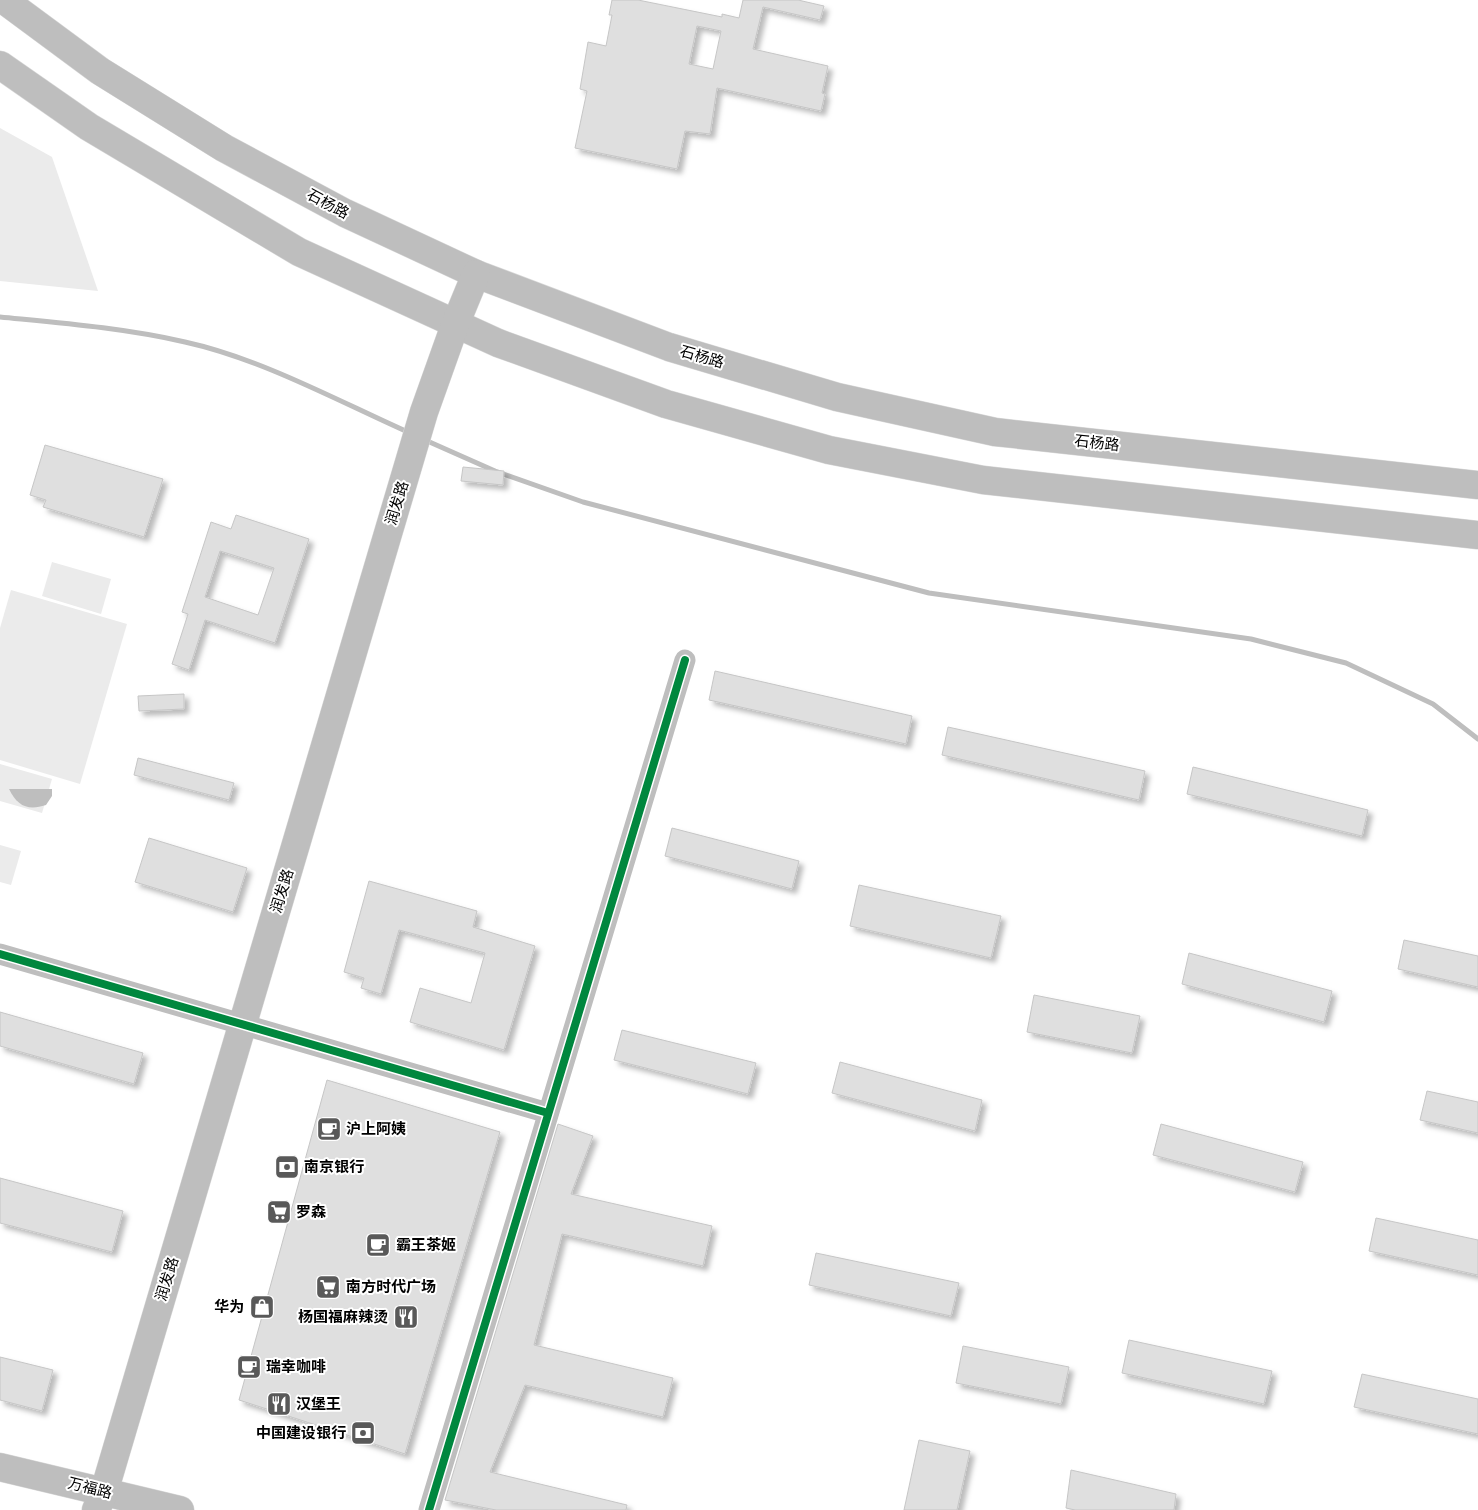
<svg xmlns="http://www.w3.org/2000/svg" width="1478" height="1510" viewBox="0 0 1478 1510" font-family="Figtree,'Noto Sans SC',sans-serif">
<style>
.green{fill:#ebebeb}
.water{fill:#bebebe}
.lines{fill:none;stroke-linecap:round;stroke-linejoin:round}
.stream{stroke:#bebebe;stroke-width:5}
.building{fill:#dfdfdf;stroke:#c6c6c6;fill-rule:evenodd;filter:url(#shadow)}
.major-casing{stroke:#dbdbdb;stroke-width:29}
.minor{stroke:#bebebe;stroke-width:21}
.major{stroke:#bebebe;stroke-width:28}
.cycleway-casing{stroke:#fff;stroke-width:11}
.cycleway{stroke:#00873e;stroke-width:8}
.labels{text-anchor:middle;stroke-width:4;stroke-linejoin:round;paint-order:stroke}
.street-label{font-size:15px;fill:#000;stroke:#fff}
.poi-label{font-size:15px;font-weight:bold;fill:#000;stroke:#fff;text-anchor:start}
</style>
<defs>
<filter id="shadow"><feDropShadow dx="4.5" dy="4.5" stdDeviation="2.5" flood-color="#0004"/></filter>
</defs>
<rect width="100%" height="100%" fill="#fff"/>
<g class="green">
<path d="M0,128L52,157L98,291L0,281Z"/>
<path d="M52,562L111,579L101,614L42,596Z"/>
<path d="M11,590L127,624L80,784L0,760V628Z"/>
<path d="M0,764L52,779L42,813L0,801Z"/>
<path d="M0,845L21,851L11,885L0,882Z"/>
</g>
<path class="water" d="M9,789H52V796L46,805C28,811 17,806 9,789Z"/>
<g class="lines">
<g class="stream">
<path d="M0,317C61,323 124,328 185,342C262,359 338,401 410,433"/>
<path d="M425,440L495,471L583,502L929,593L1251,639L1346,663L1433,704L1478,739"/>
</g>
</g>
<g class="building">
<path d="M612,0H638L722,17V14L739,18L743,0H798L824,6L820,20L763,7L753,49L828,66L822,93L825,94L821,111L717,88L710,134L685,131L677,169L575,148L587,91L580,89L588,42L606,46L612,15H609ZM697,26L721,31L713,69L689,64Z"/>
<path d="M45,445L163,479L144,537L43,507L46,500L30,495Z"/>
<path d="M463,467L504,471L503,485L461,481Z"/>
<path d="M236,515L309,539L275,643L205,620L189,670L172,664L188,614L182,612L211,522L231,529ZM220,551L274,568L258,615L205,597Z"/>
<path d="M715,671L912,716L906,744L709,700Z"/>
<path d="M184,694V709L139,711L138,696Z"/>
<path d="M948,727L1145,771L1139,800L942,755Z"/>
<path d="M138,758L234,783L229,800L134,775Z"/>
<path d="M1193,767L1368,810L1362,836L1187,794Z"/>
<path d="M672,828L799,861L792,889L665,856Z"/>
<path d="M149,838L247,868L233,912L135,882Z"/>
<path d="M369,881L477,911L473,927L535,946L504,1050L410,1022L420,988L471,1003L485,953L399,930L381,994L361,988L364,978L344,972Z"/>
<path d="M859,885L1001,916L991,958L850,926Z"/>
<path d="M1404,940L1478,956V987L1398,969Z"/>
<path d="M1189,953L1332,991L1324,1022L1182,984Z"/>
<path d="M1034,995L1140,1016L1132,1053L1027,1032Z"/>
<path d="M0,1012L143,1053L134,1084L0,1046Z"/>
<path d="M622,1030L756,1063L748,1094L614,1060Z"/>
<path d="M840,1062L982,1100L975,1131L832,1093Z"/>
<path d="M327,1080L500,1132L405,1454L239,1400Z"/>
<path d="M1427,1091L1478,1102V1133L1420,1120Z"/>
<path d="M558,1124L593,1136L571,1194L712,1226L703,1266L562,1234L534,1345L673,1378L663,1417L525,1385L490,1472L627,1505L626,1510H496L445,1500Z"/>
<path d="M1161,1124L1303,1162L1295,1192L1153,1155Z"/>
<path d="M0,1178L123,1211L112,1252L0,1223Z"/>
<path d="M1376,1218L1478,1240V1275L1369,1251Z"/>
<path d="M816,1253L959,1283L951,1316L809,1285Z"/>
<path d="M1129,1340L1272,1371L1264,1404L1122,1373Z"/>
<path d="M963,1346L1069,1367L1061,1404L956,1383Z"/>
<path d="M0,1357L53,1370L42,1411L0,1400Z"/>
<path d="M1362,1374L1478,1399V1434L1354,1407Z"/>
<path d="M919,1440L970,1451L957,1510H904Z"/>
<path d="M1071,1470L1176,1494L1174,1510H1075L1066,1508Z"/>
</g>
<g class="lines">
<defs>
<g id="major">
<path d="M4,0L100,71L224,148L345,213L476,274L669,347L837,397L995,432L1478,485"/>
<path d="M0,65L89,127L299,252L498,343L666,404L829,450L983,480L1478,535"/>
<path d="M0,1467L180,1510"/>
<path d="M96,1510L104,1492L424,412L455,325L476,274"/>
</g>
</defs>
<use href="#major" class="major-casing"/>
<g class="minor">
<path d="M0,954L548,1113"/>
<path d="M429,1510L685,660"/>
</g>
<use href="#major" class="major"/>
<defs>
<g id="cycleway">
<path d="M0,954L548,1113"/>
<path d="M429,1510L685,660"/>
</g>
</defs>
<use href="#cycleway" class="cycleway-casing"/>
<use href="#cycleway" class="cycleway"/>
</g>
<defs>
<symbol id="cafe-square" viewBox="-11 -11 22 22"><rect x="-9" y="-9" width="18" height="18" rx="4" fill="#595959" stroke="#fff"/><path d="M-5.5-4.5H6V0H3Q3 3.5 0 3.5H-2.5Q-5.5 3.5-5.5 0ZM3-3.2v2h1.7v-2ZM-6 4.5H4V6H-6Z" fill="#fff"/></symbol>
<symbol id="bank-square" viewBox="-11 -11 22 22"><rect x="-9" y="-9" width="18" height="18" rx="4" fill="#595959" stroke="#fff"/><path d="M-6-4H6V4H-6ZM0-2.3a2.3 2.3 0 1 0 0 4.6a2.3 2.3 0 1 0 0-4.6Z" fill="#fff"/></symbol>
<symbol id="supermarket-square" viewBox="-11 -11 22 22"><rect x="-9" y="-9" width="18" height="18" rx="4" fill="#595959" stroke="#fff"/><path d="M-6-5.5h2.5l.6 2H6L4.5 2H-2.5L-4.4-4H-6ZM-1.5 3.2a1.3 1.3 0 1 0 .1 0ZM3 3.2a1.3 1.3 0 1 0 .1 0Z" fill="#fff"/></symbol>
<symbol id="shop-square" viewBox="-11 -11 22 22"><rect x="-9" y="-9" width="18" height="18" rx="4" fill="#595959" stroke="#fff"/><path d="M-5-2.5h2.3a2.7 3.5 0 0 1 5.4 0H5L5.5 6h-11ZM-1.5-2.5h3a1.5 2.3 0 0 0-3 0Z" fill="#fff"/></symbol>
<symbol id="restaurant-square" viewBox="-11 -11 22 22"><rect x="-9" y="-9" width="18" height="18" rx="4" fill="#595959" stroke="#fff"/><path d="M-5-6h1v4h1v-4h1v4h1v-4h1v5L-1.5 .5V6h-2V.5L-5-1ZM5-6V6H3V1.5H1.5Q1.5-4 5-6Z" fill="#fff"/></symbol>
</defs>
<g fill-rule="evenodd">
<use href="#cafe-square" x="315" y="1115" width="28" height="28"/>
<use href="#bank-square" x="273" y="1153" width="28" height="28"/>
<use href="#supermarket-square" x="265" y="1198" width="28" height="28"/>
<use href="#cafe-square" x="364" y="1231" width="28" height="28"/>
<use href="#supermarket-square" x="314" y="1273" width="28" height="28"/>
<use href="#shop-square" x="248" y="1293" width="28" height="28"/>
<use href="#restaurant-square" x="392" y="1303" width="28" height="28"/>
<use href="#cafe-square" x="235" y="1353" width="28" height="28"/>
<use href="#restaurant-square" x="265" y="1390" width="28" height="28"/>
<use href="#bank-square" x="349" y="1419" width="28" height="28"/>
</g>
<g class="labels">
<g class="street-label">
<text transform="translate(328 204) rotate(28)" y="5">石杨路</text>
<text transform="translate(702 357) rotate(16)" y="5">石杨路</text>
<text transform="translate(1097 443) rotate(6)" y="5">石杨路</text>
<text transform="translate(397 503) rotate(-73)" y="5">润发路</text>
<text transform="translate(282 891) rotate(-73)" y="5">润发路</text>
<text transform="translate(167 1279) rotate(-73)" y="5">润发路</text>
<text transform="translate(90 1488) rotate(14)" y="5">万福路</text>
</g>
<g class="poi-label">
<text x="346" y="1134">沪上阿姨</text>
<text x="304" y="1172">南京银行</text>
<text x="296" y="1217">罗森</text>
<text x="396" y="1250">霸王茶姬</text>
<text x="346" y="1292">南方时代广场</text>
<text x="244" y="1312" text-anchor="end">华为</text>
<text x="388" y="1322" text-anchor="end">杨国福麻辣烫</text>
<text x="266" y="1372">瑞幸咖啡</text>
<text x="296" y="1409">汉堡王</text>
<text x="346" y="1438" text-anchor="end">中国建设银行</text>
</g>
</g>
</svg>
